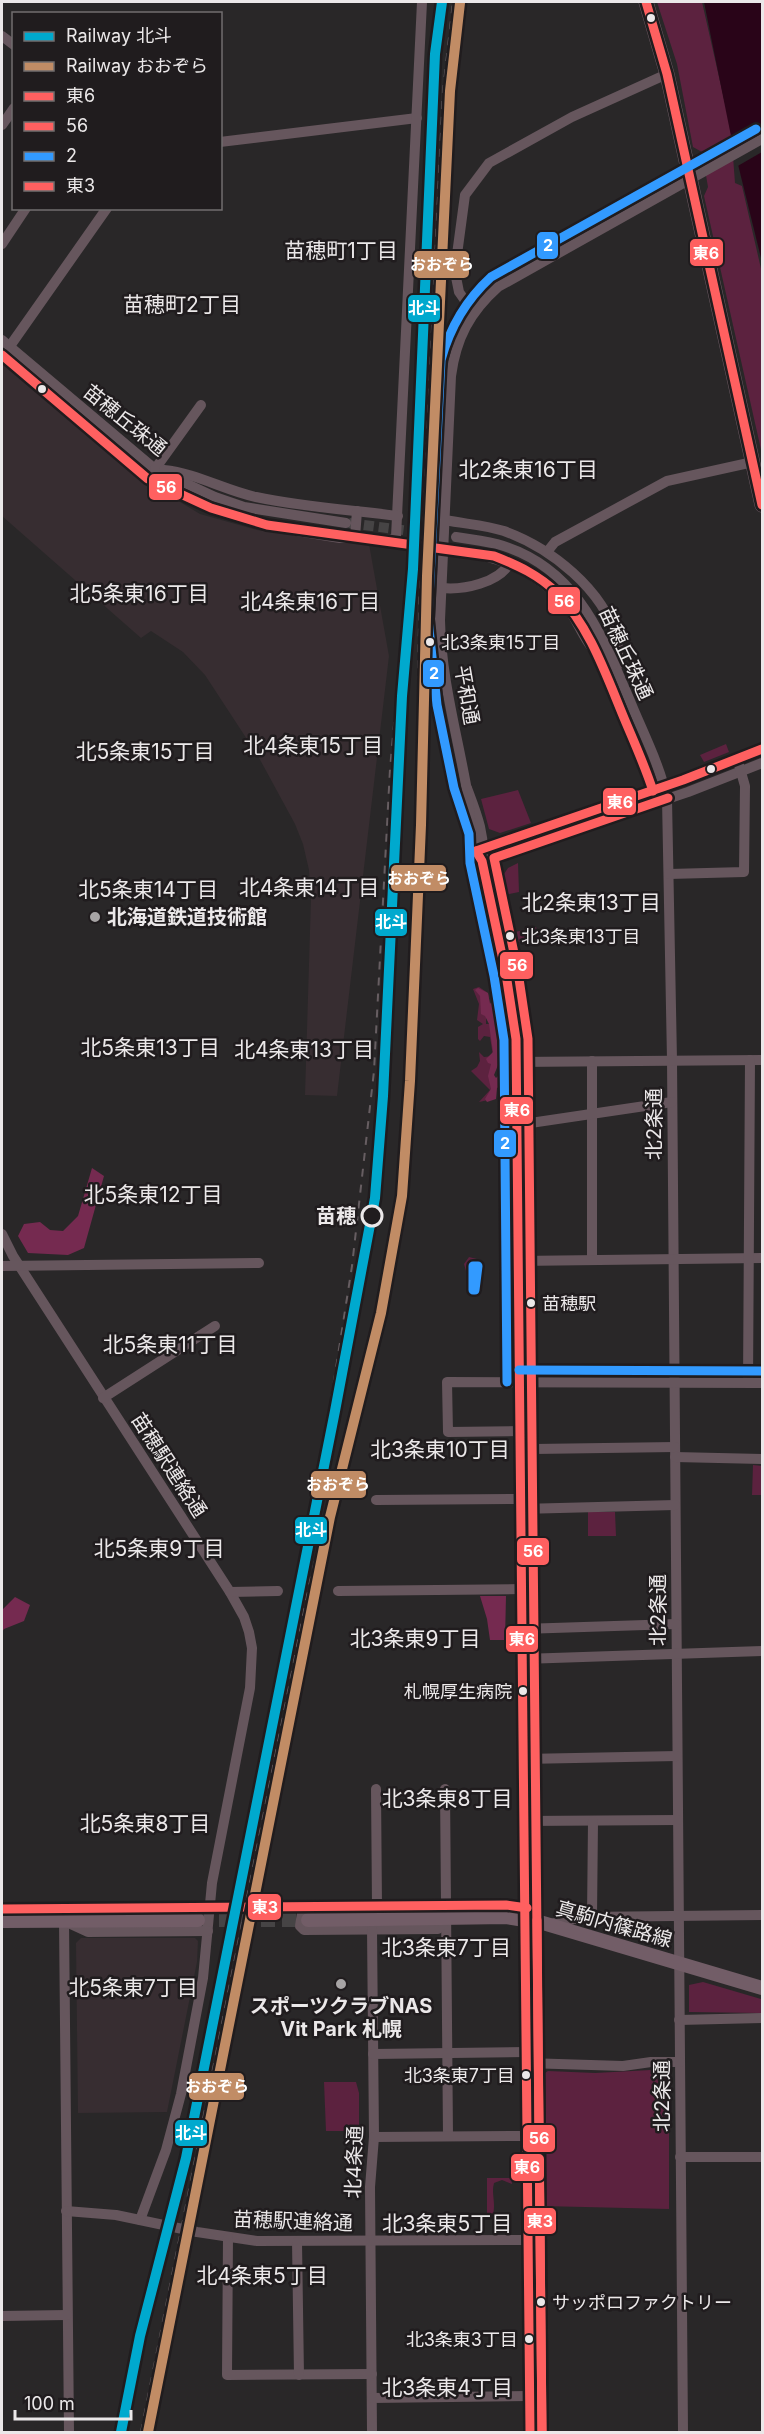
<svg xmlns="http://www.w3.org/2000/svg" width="764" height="2434" viewBox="0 0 764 2434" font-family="Inter,'Noto Sans JP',sans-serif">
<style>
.built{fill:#372d31}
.green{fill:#5c223f}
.forest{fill:#752a50}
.water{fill:#290418}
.pier{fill:#292728}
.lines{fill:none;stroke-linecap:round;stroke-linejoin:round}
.minor-tunnel{stroke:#464445;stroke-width:10;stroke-dasharray:10 5;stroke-linecap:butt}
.major-tunnel{stroke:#464445;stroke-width:14;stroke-dasharray:14 7;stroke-linecap:butt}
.minor{stroke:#66565d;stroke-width:10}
.major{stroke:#725d67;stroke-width:14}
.highway{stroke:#6d5b64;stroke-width:15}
.rail{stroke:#675e62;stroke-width:2;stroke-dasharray:8 8;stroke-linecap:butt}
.bus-1-casing{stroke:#201c1e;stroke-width:14}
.bus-2-casing{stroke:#201c1e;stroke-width:14}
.bus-3-casing{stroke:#201c1e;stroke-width:14}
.bus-4-casing{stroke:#201c1e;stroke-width:14}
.bus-1{stroke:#ff6060;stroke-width:9}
.bus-2{stroke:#ff6060;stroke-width:9}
.bus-3{stroke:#329aff;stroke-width:9}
.bus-4{stroke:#ff6060;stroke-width:9}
.rail-1-casing{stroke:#201c1e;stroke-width:15}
.rail-2-casing{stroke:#201c1e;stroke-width:15}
.rail-1{stroke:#00a9ce;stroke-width:10}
.rail-2{stroke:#c18c65;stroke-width:10}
.bus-dot{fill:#ebe8e9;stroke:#201c1e;stroke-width:2}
.poi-dot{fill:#a7a4a5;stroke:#201c1e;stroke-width:2}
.stop-dot{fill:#201c1e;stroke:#ebe8e9;stroke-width:3}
.labels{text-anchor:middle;stroke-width:5;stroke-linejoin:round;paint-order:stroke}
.bus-label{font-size:18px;fill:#ebe8e9;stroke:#201c1e;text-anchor:start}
.street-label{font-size:20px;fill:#ebe8e9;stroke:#201c1e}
.poi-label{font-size:20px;font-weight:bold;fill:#ebe8e9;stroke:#201c1e;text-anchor:start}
.stop-label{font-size:20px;font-weight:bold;fill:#ebe8e9;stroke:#201c1e;text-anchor:end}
.neighbourhood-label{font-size:21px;fill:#ebe8e9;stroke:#201c1e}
.line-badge{stroke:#201c1e;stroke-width:2}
.badge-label{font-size:16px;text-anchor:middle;font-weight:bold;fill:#fff}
</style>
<rect width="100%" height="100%" fill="#292728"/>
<g class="built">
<path d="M2,355L140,478L200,514L257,530L369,544L389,656L337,1096L305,1095L311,898L309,870L303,844L295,824L258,756L205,675L183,652L151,631L141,638L2,516Z"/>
<path d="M81,1938H195L198,1941L197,1962L167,2112L78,2113L76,1943Z"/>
</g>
<g class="green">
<path d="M657,2H702L731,130L735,183L742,186L762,273V454L704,196L708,187L702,152L693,147L677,64Z"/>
<path d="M726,744L729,752L704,762L700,755Z"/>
<path d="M518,790L531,823L500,833L489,829L481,799Z"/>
<path d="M518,863L519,892L505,895L502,877L508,868Z"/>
<path d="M536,927L539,940L535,941L534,938L516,943L520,963L517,964L511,933Z"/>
<path d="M479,987L488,993L490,1004L486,1018V1024H494L493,1099L479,1102L490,1090L471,1071L477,1067L480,1061L479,1052L484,1057L493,1056L490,1037L484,1036L480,1041L478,1039V1027L483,1024L477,1020L479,1004L473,989Z"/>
<path d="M469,1257L481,1260L483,1270L466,1271L464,1264Z"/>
<path d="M753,1465L762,1466V1495H752Z"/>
<path d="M588,1512H615L616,1536H588Z"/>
<path d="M703,1982L761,1999V2013L689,2012V1985Z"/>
<path d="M669,2069V2209L542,2206V2075L548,2071L595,2073Z"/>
<path d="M324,2082H356L359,2093V2131H326Z"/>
<path d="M487,2178H511L512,2184L502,2180L494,2183C491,2193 496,2203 493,2214L487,2215Z"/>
</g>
<g class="forest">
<path d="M478,988L488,993L490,1004L494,997L498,999L501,1004L502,1024L497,1027L500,1060L494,1075L496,1078L500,1074L503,1076V1085L497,1088L496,1099L487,1102L485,1099L491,1089L488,1076L491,1064L488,1063L486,1059L493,1052L489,1024L485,1016L481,1014L480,996L475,990Z"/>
<path d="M92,1168L104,1176L84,1248L68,1255L28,1253L18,1236L24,1224L40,1222L50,1230L63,1231L78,1216Z"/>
<path d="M480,1596H506L505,1640H490L487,1619Z"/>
<path d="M15,1597L30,1605L24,1621L4,1629L2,1632V1610Z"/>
</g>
<path class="water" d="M704,2H762V262L731,136Z"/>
<path class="pier" d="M762,123V152L736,167L730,141Z"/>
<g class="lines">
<path class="minor-tunnel" d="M349,523L456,537"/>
<path class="major-tunnel" d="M198,1920H308"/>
<g class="minor">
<path d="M2,36L14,45"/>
<path d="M2,125L14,108"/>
<path d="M220,142L417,118"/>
<path d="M2,244L26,208"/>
<path d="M473,312L459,292L456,277V262L465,195L489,163L572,117L667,74"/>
<path d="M2,340L155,469L215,497L244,507L346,523"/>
<path d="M10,346L107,208"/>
<path d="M155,469L166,488L222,513L297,531L340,538L355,537L391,540L396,537L422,2"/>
<path d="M155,469L201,405"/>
<path d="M164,470C196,473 224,490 256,497C303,507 351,510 398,516"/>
<path d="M445,520C465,524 485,525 504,531C551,548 603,589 617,639C620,647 617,658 617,666"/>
<path d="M355,537L357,511"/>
<path d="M456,537C470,539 484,541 497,544C576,566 601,633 630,701C643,733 660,765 667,799L672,1060L683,2432"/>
<path d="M443,548C493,555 535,567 568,608C577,620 585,642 595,651C600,656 607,660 613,665"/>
<path d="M547,552L555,542L667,481L753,462"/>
<path d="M442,588C464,590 498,583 510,563"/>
<path d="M467,788C476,812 486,836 482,861L506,974L516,1039L530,2432"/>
<path d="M479,850L683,780L762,749"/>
<path d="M482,861C468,839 471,811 466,785C456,730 441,676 440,620L451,376C456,338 470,312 498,287L762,139"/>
<path d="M482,861L688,792L762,763"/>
<path d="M669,874L744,872L745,786L739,765"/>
<path d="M592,1061V1260"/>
<path d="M515,1062L762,1060"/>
<path d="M517,1125L672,1102"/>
<path d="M2,1234L13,1256L230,1592L244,1617L249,1632L252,1648L250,1688L212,1883L203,1978L181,2094L166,2150L140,2220"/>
<path d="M518,1261L762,1258"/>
<path d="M2,1266L259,1263"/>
<path d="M748,1383L750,1060"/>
<path d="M103,1398L215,1326"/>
<path d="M520,1431L448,1432L447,1382L762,1383"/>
<path d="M520,1451L534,1449L675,1447"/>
<path d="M675,1457L762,1459"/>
<path d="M376,1500L521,1499"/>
<path d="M521,1509L675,1505"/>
<path d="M338,1591L522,1589"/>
<path d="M230,1592L278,1591"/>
<path d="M522,1629L676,1624"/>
<path d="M523,1659L762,1651"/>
<path d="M524,1759L677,1756"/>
<path d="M376,1789L377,1907"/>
<path d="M445,1789L448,2136"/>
<path d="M524,1821L678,1820"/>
<path d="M437,1907L447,1918L438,1929L304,1930L300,1926L302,1913L308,1908Z"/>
<path d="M592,1917L593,1821"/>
<path d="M64,1921L69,2432"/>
<path d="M64,1921L88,1932L208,1931"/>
<path d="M65,1921L85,1910L209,1908"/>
<path d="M551,1924L583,1917L762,1915"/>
<path d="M372,1929L374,2137L370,2187L372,2432"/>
<path d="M679,2020L762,2018"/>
<path d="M373,2054L526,2052"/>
<path d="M526,2063L623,2066L651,2062H680"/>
<path d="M374,2137L527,2136"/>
<path d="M680,2157H762"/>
<path d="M66,2211L116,2215L197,2232L257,2241L528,2240"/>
<path d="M228,2237L227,2375L372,2374"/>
<path d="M297,2242L299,2375"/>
<path d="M2,2316L67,2315"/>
<path d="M372,2398L529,2396"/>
</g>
<g class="major">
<path d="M308,1920L506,1917L543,1923L762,1988"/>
<path d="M2,1921L198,1920"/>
</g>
<path class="highway" d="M646,2L667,74L762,505"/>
<g class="rail">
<path d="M116,2432L135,2335L182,2156L192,2110L326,1432L352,1266L374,1071L390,769L407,583L431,53L438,2"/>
<path d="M141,2432L309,1585L335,1477L384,1304L398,1229L405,1170L419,823L418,677L420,576L443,91L453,2"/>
</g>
<defs>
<g id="bus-1">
<path d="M646,2L667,74L762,505"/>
<path d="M476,851L482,861L506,974L516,1039L530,2432"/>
<path d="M476,851L683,780L762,749"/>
</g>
<g id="bus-2">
<path d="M2,355L148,479L211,508L267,525L494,556C517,565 539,575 557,593C590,627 606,675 624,718C634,742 645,766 653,791"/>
<path d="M542,2432L528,1039L518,972L494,858L668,798"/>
</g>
<g id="bus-3">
<path d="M473,1266H478L475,1290H473Z"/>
<path d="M519,1370L762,1371"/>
<path d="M507,1382L504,1040L494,976L470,863L469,834L454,788L437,705L428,619L441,360C450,327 466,300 491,277L756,129"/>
</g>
<g id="bus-4">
<path d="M2,1909L506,1905L527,1908"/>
<path d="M537,1920L542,2432"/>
</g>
</defs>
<use href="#bus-1" class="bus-1-casing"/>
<use href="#bus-2" class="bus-2-casing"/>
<use href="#bus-3" class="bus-3-casing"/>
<use href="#bus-4" class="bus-4-casing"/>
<use href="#bus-1" class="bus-1"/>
<use href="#bus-2" class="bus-2"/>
<use href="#bus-3" class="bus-3"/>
<use href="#bus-4" class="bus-4"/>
<defs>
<path id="rail-1" d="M121,2432L140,2336L186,2158L335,1411L375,1198L383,1096L402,696L413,569L435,54L442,2"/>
<path id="rail-2" d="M148,2432L330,1517L381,1313L402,1196L410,1081L421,825L427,576L450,91L460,3"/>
</defs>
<use href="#rail-1" class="rail-1-casing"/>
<use href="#rail-2" class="rail-2-casing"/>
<use href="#rail-1" class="rail-1"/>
<use href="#rail-2" class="rail-2"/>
</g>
<g class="bus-dot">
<circle cx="651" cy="18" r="5"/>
<circle cx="42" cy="389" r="5"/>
<circle cx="430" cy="642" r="5"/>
<circle cx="711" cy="769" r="5"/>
<circle cx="510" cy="936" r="5"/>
<circle cx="531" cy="1303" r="5"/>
<circle cx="523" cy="1691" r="5"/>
<circle cx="526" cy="2075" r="5"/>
<circle cx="541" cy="2302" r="5"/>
<circle cx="529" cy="2339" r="5"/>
</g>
<g class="poi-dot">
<circle cx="95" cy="917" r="6"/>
<circle cx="341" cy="1984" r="6"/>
</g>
<circle class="stop-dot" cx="372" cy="1216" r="10"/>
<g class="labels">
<g class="bus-label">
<text x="441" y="649">北3条東15丁目</text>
<text x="521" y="943">北3条東13丁目</text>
<text x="542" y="1310">苗穂駅</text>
<text x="512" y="1698" text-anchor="end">札幌厚生病院</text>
<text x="515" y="2082" text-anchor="end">北3条東7丁目</text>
<text x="552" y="2309">サッポロファクトリー</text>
<text x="518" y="2346" text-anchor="end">北3条東3丁目</text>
</g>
<g class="street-label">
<text transform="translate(125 420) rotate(39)" y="7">苗穂丘珠通</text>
<text transform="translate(626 653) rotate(65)" y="7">苗穂丘珠通</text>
<text transform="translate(467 695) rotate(80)" y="7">平和通</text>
<text transform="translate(654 1124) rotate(-90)" y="7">北2条通</text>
<text transform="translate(169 1465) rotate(57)" y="7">苗穂駅連絡通</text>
<text transform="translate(658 1610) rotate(-90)" y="7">北2条通</text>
<text transform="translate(614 1924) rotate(16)" y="7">真駒内篠路線</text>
<text transform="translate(662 2096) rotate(-90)" y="7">北2条通</text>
<text transform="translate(354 2162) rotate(-88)" y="7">北4条通</text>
<text transform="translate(293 2221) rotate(2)" y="7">苗穂駅連絡通</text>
</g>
<g class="poi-label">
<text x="107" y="924">北海道鉄道技術館</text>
<text x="341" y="2013" text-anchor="middle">スポーツクラブNAS<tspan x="341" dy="23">Vit Park 札幌</tspan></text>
</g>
<g class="stop-label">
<text x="356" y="1223">苗穂</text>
</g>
<g class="neighbourhood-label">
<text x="341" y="258">苗穂町1丁目</text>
<text x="182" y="312">苗穂町2丁目</text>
<text x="528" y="477">北2条東16丁目</text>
<text x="139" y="601">北5条東16丁目</text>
<text x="310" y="609">北4条東16丁目</text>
<text x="313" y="753">北4条東15丁目</text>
<text x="145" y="759">北5条東15丁目</text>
<text x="309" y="895">北4条東14丁目</text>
<text x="148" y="897">北5条東14丁目</text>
<text x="591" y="910">北2条東13丁目</text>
<text x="150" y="1055">北5条東13丁目</text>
<text x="304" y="1057">北4条東13丁目</text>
<text x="153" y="1202">北5条東12丁目</text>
<text x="170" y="1352">北5条東11丁目</text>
<text x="440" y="1457">北3条東10丁目</text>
<text x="159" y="1556">北5条東9丁目</text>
<text x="415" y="1646">北3条東9丁目</text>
<text x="447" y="1806">北3条東8丁目</text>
<text x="145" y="1831">北5条東8丁目</text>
<text x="446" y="1955">北3条東7丁目</text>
<text x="133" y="1995">北5条東7丁目</text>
<text x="447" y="2231">北3条東5丁目</text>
<text x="262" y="2283">北4条東5丁目</text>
<text x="447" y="2395">北3条東4丁目</text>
</g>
</g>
<g class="line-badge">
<rect x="536" y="231" width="23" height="29" rx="6" fill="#329aff"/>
<rect x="689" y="238" width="35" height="29" rx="6" fill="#ff6060"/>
<rect x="413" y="250" width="57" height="29" rx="6" fill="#c18c65"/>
<rect x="407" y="294" width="34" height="29" rx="6" fill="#00a9ce"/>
<rect x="148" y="473" width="35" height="28" rx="6" fill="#ff6060"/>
<rect x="547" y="586" width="34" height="29" rx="6" fill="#ff6060"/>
<rect x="422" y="659" width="23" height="29" rx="6" fill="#329aff"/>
<rect x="602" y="787" width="35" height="29" rx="6" fill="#ff6060"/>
<rect x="390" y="864" width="57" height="28" rx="6" fill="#c18c65"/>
<rect x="374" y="908" width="34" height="29" rx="6" fill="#00a9ce"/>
<rect x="499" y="951" width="35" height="29" rx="6" fill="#ff6060"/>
<rect x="499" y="1096" width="35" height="29" rx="6" fill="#ff6060"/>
<rect x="493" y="1129" width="24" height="29" rx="6" fill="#329aff"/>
<rect x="310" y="1470" width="57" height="29" rx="6" fill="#c18c65"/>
<rect x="294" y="1516" width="34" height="29" rx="6" fill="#00a9ce"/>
<rect x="516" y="1537" width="34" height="29" rx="6" fill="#ff6060"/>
<rect x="505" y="1625" width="34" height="28" rx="6" fill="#ff6060"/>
<rect x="247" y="1893" width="35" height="28" rx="6" fill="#ff6060"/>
<rect x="188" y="2072" width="57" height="29" rx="6" fill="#c18c65"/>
<rect x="174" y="2119" width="34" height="28" rx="6" fill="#00a9ce"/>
<rect x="522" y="2124" width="34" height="29" rx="6" fill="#ff6060"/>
<rect x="510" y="2153" width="35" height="29" rx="6" fill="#ff6060"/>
<rect x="523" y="2207" width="34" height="28" rx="6" fill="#ff6060"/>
</g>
<g class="badge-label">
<text x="548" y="251">2</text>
<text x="706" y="259">東6</text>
<text x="442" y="270">おおぞら</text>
<text x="424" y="314">北斗</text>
<text x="166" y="493">56</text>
<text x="564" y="607">56</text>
<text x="434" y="679">2</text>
<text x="620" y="808">東6</text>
<text x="419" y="884">おおぞら</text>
<text x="391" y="928">北斗</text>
<text x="517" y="971">56</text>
<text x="517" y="1116">東6</text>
<text x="505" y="1149">2</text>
<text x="338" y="1490">おおぞら</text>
<text x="311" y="1536">北斗</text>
<text x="533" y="1557">56</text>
<text x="522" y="1645">東6</text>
<text x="265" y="1913">東3</text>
<text x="217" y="2092">おおぞら</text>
<text x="191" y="2139">北斗</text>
<text x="539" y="2144">56</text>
<text x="527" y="2173">東6</text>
<text x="540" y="2227">東3</text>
</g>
<rect width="764" height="2434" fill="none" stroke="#ebe8e9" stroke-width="6"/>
<rect x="12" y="12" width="210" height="198" fill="#201c1e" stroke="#716e6f" stroke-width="1.5"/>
<rect x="24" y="32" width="30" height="9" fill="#00a9ce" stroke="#716e6f" stroke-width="1.5"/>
<text x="66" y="42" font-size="18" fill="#ebe8e9">Railway 北斗</text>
<rect x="24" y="62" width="30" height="9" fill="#c18c65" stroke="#716e6f" stroke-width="1.5"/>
<text x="66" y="72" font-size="18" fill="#ebe8e9">Railway おおぞら</text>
<rect x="24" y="92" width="30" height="9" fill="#ff6060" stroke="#716e6f" stroke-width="1.5"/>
<text x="66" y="102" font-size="18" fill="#ebe8e9">東6</text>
<rect x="24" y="122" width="30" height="9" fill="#ff6060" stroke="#716e6f" stroke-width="1.5"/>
<text x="66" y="132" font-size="18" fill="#ebe8e9">56</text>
<rect x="24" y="152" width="30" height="9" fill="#329aff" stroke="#716e6f" stroke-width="1.5"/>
<text x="66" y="162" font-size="18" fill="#ebe8e9">2</text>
<rect x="24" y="182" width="30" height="9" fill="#ff6060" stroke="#716e6f" stroke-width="1.5"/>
<text x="66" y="192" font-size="18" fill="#ebe8e9">東3</text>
<path d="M15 2410v9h116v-9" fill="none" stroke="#ebe8e9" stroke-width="3"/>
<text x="24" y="2410" font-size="18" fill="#ebe8e9" stroke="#201c1e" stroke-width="4.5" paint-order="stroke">100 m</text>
</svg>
